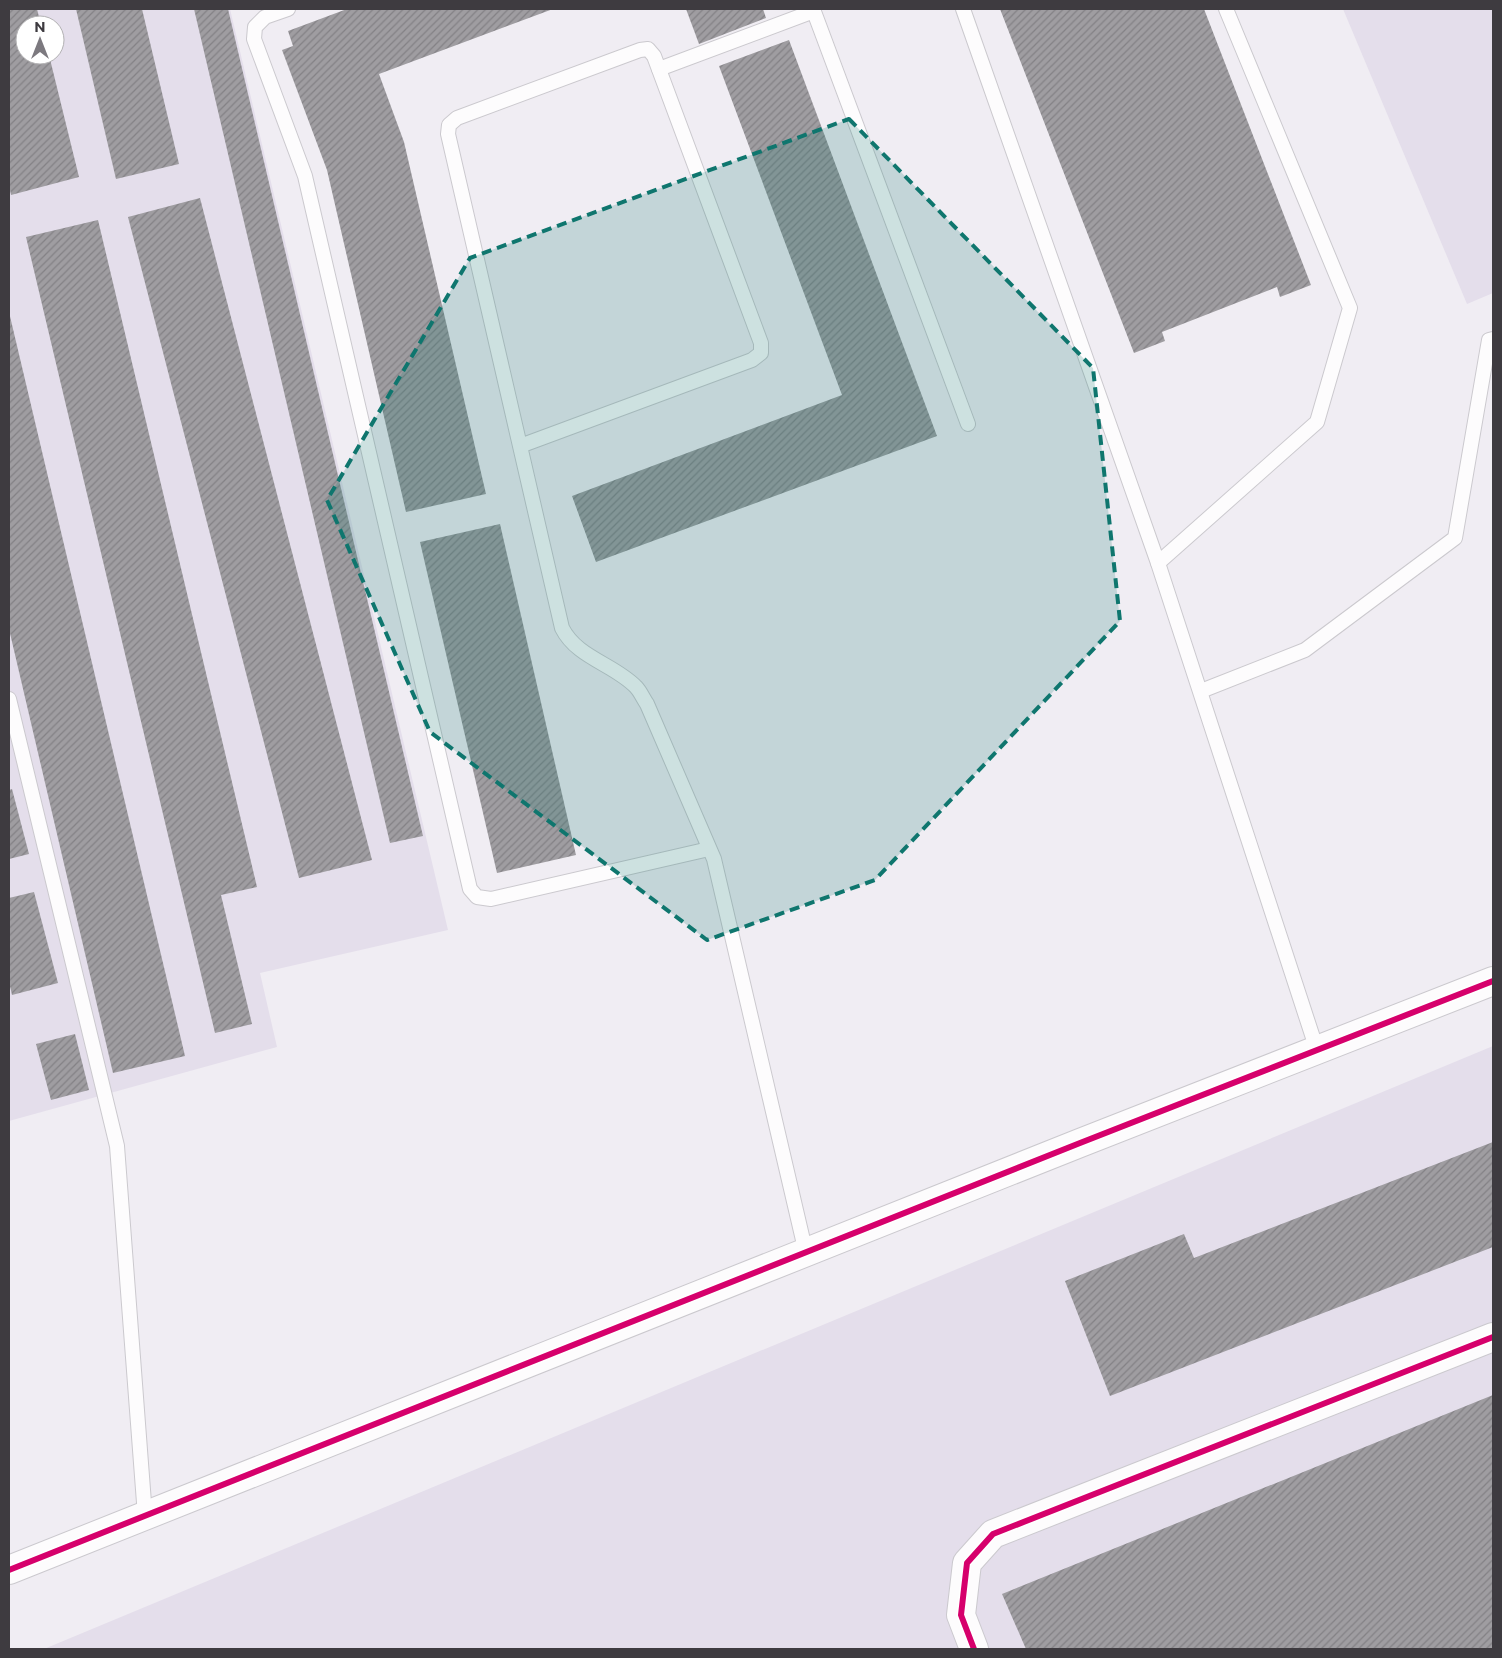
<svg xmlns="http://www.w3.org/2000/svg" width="1502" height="1658" viewBox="0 0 1502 1658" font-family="Montserrat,sans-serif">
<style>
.built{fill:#e4deeb;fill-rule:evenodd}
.building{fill:url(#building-hatch)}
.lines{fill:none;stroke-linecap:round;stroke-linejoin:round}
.lane-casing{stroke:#cbc9ce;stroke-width:16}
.street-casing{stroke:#cbc9ce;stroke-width:30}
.lane{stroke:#fdfcfd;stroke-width:14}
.street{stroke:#fdfcfd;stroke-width:28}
.cycleway-casing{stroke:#fff;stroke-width:9}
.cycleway{stroke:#d6006c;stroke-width:6}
.marked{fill:#0f766e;fill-opacity:0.2;stroke:#0f766e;stroke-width:4;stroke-dasharray:10 6;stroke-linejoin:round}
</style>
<defs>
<pattern id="building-hatch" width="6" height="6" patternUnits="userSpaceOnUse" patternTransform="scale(1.25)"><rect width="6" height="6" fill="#9f9da1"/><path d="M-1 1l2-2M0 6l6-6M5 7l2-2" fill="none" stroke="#838185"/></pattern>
</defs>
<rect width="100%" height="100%" fill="#f0edf3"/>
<g class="built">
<path d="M9,9H230L448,930L260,973L277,1047L9,1121ZM25,25H55V55H25Z"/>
<path d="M1343,9H1493V293L1467,304Z"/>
<path d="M1493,1046V1649H44Z"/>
</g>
<g class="building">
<path d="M9,9H37L41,25H25V55H49L79,177L11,195L9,185Z"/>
<path d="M76,9H142L179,164L116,179Z"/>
<path d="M194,9H228L423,836L390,843Z"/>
<path d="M347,9H553L379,74L404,142L486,494L406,512L327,170L282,50L293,46L288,31Z"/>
<path d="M686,9H763L766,18L699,44Z"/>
<path d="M1000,9H1204L1311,285L1280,297L1277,287L1162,332L1165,341L1134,353Z"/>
<path d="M789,40L937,436L596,562L572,496L842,395L719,66Z"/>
<path d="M200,198L372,860L299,878L128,217Z"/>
<path d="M98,220L257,887L221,895L252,1024L215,1033L26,237Z"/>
<path d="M9,312L185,1056L113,1073L9,629Z"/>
<path d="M500,524L576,855L497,873L420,542Z"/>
<path d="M12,789L29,854L9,859V790Z"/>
<path d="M34,892L58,983L12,995L9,982V898Z"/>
<path d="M75,1034L89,1090L51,1100L36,1044Z"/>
<path d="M1493,1142V1247L1110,1396L1065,1281L1184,1234L1194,1258Z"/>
<path d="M1493,1395V1649H1026L1002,1594Z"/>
</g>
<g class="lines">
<defs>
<g id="lane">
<path d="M288,9L265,17L255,27L254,39L305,176L470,889L477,897L491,899L709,849"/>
<path d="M813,9L968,424"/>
<path d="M963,9L1158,563L1317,1050"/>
<path d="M659,69L814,11"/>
<path d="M520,446L752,360L761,353V343L654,56L648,49L640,50L457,118L449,125L448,134L562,628C577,658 614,664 636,687C640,691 643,698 647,704L714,859L806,1253"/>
<path d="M1158,563L1317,422L1350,308L1226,9"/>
<path d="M1201,691L1305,650L1455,538L1489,340L1493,339"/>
<path d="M9,699L117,1146L145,1516"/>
</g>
<g id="street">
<path d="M9,1570L1080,1143L1493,981"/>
<path d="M974,1649L961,1615L967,1563L993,1534L1493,1337"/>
</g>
</defs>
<use href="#lane" class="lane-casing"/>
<use href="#street" class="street-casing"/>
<use href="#lane" class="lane"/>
<use href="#street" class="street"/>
<defs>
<g id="cycleway">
<path d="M9,1570L1080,1143L1493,981"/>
<path d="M974,1649L961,1615L967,1563L993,1534L1493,1337"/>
</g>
</defs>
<use href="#cycleway" class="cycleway-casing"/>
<use href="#cycleway" class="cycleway"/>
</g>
<path class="marked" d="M849,119L1093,368L1120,621L875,880L707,940L430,732L327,500L470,258Z"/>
<rect width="1502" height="1658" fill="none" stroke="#3e3b40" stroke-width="20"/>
<g transform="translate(40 40)"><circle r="24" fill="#ffffff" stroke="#b2b1b3"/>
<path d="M0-4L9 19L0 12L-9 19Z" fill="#7c797f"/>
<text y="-8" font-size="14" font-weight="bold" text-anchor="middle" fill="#3e3b40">N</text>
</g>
</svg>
